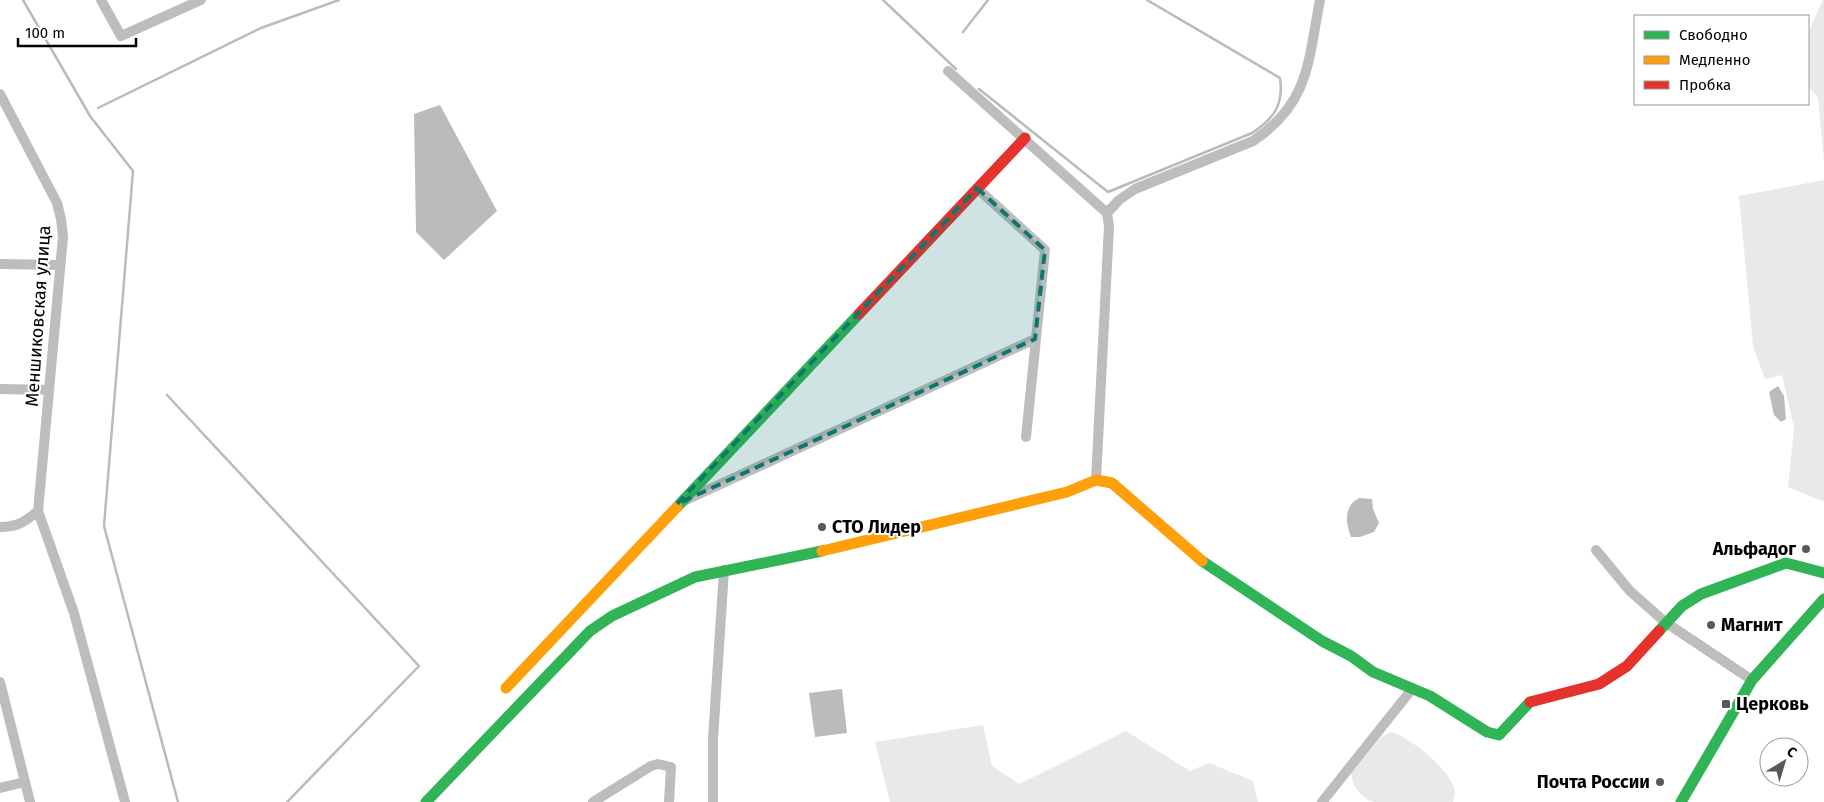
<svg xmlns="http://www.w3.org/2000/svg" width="1824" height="802" viewBox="0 0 1824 802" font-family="'Fira Sans',sans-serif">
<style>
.green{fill:#e9e9e9}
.water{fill:#bbb}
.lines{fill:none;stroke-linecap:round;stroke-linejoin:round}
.stream{stroke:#bbb;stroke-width:2.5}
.street{stroke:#bdbdbd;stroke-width:10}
.fast{stroke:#30b455;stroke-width:11}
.slow{stroke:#ff9f0a;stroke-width:11}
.jam{stroke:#e5322d;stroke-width:11}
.marked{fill:#0f766e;fill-opacity:0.2;stroke:#0f766e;stroke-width:4;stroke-dasharray:10 6;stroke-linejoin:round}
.poi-dot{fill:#595959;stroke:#fff;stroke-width:2}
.labels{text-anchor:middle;stroke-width:4;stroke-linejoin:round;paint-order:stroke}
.street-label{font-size:18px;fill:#000;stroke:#fff}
.poi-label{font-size:18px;font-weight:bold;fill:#000;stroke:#fff;text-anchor:start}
</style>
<rect width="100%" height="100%" fill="#fff"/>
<g class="green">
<path d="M1823,0H1824V162L1818,98L1808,86V33Z"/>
<path d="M1824,180V502L1788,487L1794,428L1782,375L1765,379L1753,346L1739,196Z"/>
<path d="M983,725L992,766L1019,784L1126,731L1190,771L1209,763L1253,781L1258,802H890L875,742Z"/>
<path d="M1391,732C1410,737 1451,770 1455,791C1455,794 1454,799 1453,802C1432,802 1393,802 1374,802C1362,799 1352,785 1351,774L1380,738Z"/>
</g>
<g class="water">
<path d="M440,105L497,211L444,260L416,232L414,114Z"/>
<path d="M1778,386L1784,396L1786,419L1781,422L1774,415L1769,392Z"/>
<path d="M1359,498L1372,499L1373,509L1379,523L1374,532L1360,537H1351C1345,522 1344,506 1359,498Z"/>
<path d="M842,689L847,733L815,737L809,693Z"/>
</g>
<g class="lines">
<g class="stream">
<path d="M23,0L90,116L133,171L104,526L178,802"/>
<path d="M883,0L956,69"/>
<path d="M963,32L988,0"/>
<path d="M979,89L1108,192L1252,133C1274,119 1284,104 1280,78L1147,0"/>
<path d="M98,108L261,28L339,0"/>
<path d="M167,395L419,666L287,802"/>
</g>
<g class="street">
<path d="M101,0L121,36L201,0"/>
<path d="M948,71L1107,213"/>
<path d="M0,94L57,203L61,219L63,237L38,511C25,522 17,527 0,527"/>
<path d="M977,188L1045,250L1026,437"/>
<path d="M0,264L60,265"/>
<path d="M0,389L49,390"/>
<path d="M1096,480L1109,226L1107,213L1119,200L1135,189L1253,141C1310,103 1308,61 1320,0"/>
<path d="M686,500L1035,339"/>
<path d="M38,511L74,613L125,802"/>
<path d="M1596,550L1630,591L1665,622L1752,680"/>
<path d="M0,682L30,802"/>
<path d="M0,788L25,782"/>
<path d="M593,802L651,766L658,764L671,767L669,802"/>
<path d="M713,802V739L724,570"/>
<path d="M1322,802L1412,689"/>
</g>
<g class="fast">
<path d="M677,507L859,314"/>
<path d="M1202,561L1322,641L1351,656L1373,672L1430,696L1487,732L1499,735L1530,702"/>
<path d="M1659,631L1682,606L1701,594L1786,563L1824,573"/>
<path d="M426,802L590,631L612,616L695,577L822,551"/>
<path d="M1681,802L1752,680L1824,599"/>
</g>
<g class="slow">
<path d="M822,551L1067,492L1096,480L1112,483L1202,561"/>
<path d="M506,688L677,507"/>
</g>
<g class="jam">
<path d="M859,314L1025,138"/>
<path d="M1530,702L1599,684L1627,666L1659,631"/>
</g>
</g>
<path class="marked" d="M977,188L1045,250L1035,339L677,504Z"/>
<g class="poi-dot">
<circle cx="822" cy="527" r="5"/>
<circle cx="1806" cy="549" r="5"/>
<circle cx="1711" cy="625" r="5"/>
<rect x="1721" y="699" width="10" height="10" rx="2.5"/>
<circle cx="1660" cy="782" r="5"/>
</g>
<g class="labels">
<g class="street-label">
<text transform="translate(38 316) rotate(-86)" y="6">Меншиковская улица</text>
</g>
<g class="poi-label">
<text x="832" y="533">СТО Лидер</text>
<text x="1796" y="555" text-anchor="end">Альфадог</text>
<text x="1721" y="631">Магнит</text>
<text x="1736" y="710">Церковь</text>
<text x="1650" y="788" text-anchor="end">Почта России</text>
</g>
</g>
<rect x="1634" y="15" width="175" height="90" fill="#ffffff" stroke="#999999"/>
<rect x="1644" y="31" width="25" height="8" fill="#30b455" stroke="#999999"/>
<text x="1679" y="40" font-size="15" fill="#000000">Свободно</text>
<rect x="1644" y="56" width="25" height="8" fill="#ff9f0a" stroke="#999999"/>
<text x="1679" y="65" font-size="15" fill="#000000">Медленно</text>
<rect x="1644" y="81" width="25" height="8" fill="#e5322d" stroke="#999999"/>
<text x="1679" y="90" font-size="15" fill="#000000">Пробка</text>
<g transform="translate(1784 762) rotate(38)"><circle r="24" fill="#ffffff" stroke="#999999"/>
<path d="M0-4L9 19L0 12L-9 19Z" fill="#595959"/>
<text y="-8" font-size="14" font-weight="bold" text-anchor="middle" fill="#000000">С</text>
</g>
<path d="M18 38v8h118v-8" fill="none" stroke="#000000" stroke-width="2.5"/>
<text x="25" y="38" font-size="15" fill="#000000" stroke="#ffffff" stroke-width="4" paint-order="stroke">100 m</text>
</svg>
